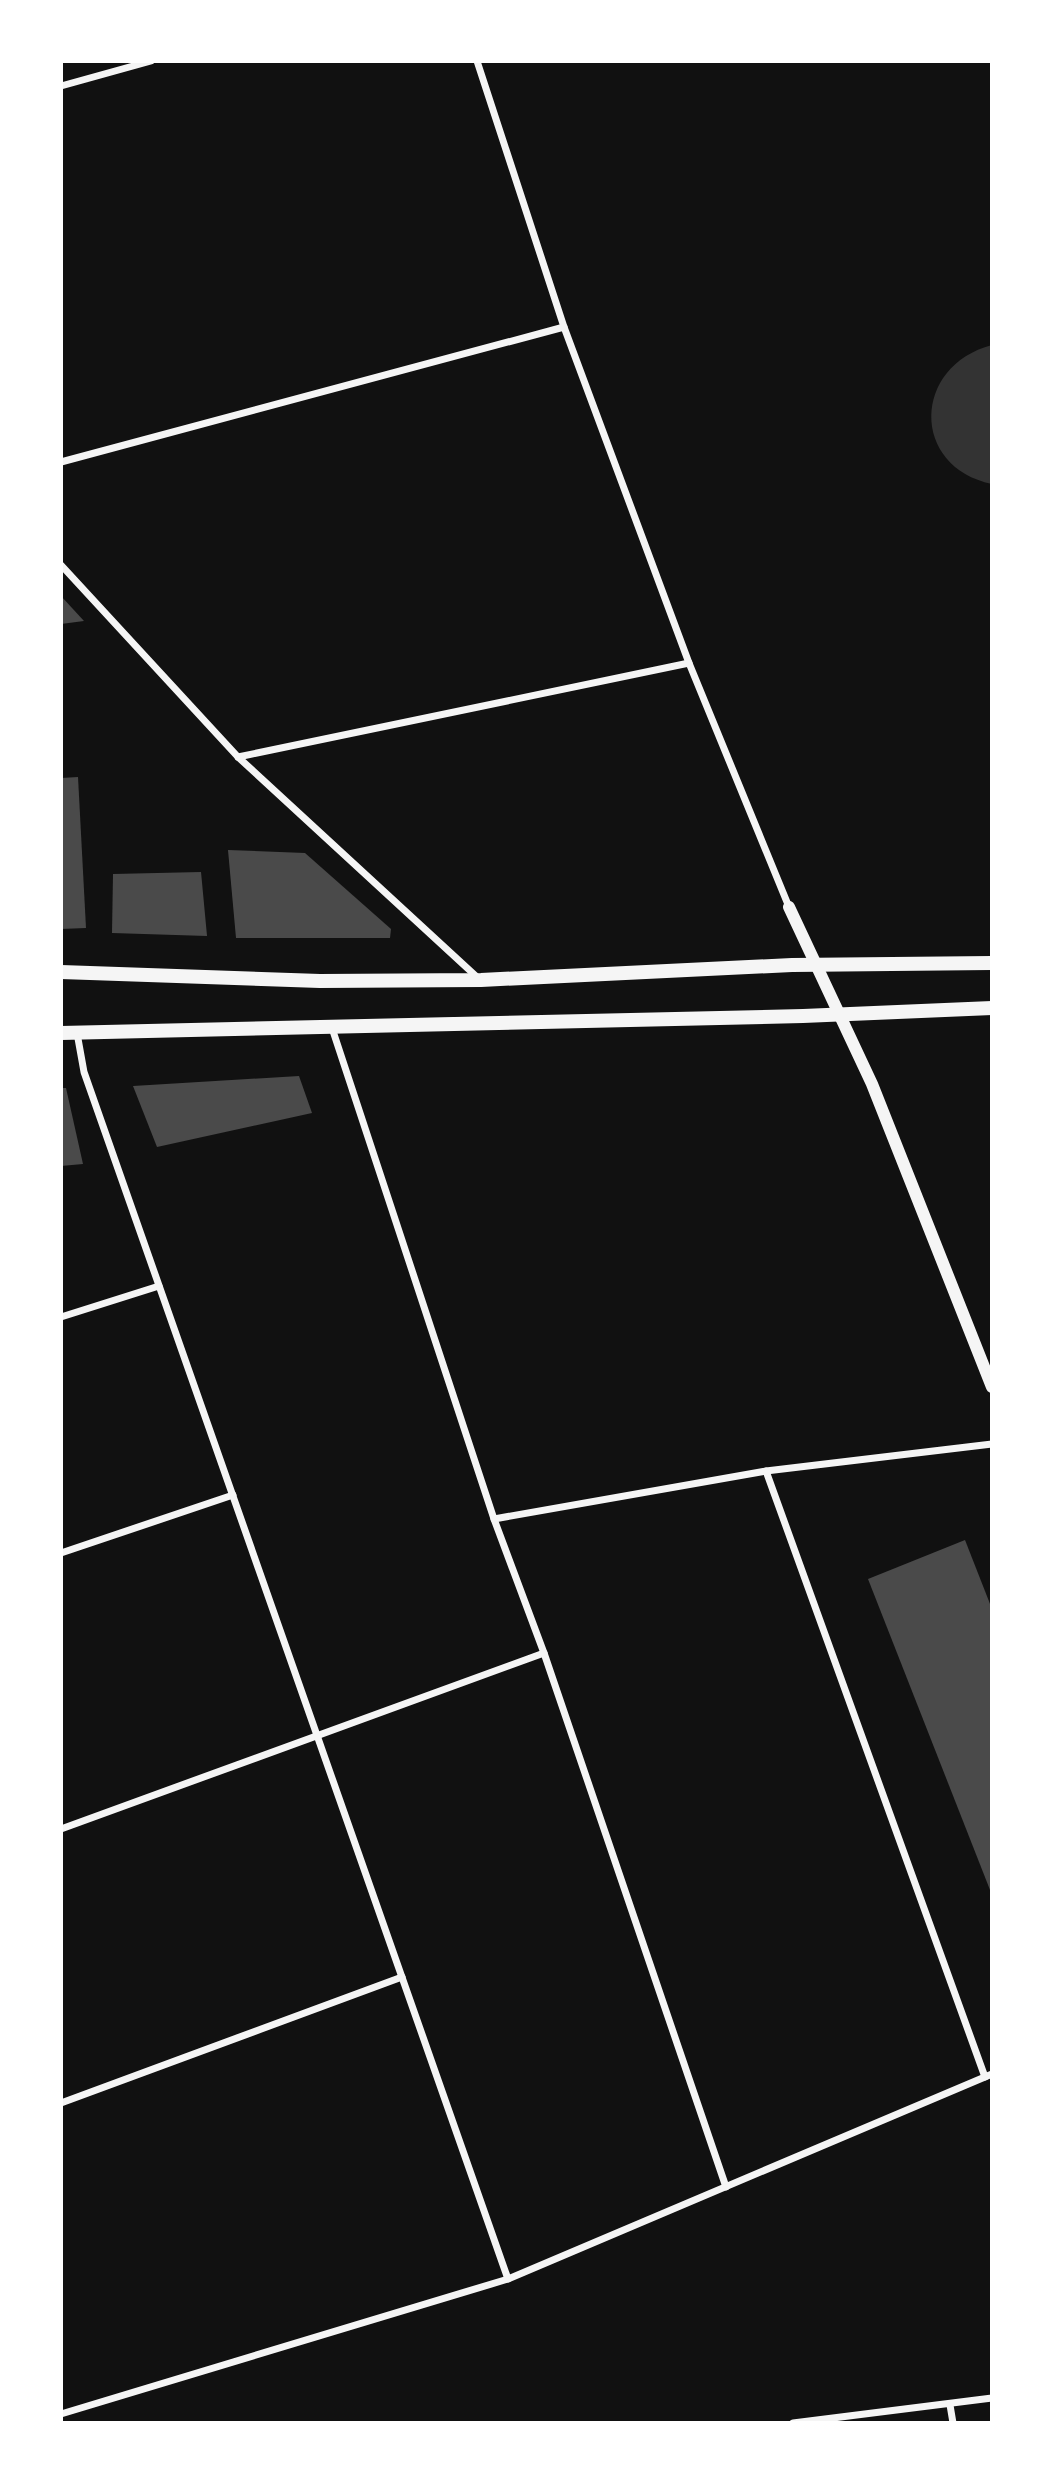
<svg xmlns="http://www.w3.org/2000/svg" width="1053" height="2484" viewBox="0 0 1053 2484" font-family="'Work Sans',sans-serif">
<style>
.water{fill:#333}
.building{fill:#4a4a4a}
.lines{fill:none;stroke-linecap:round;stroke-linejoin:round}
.minor{stroke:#f5f5f5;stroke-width:7}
.tertiary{stroke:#f5f5f5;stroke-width:12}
.secondary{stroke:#f5f5f5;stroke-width:14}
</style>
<rect width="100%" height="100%" fill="#111"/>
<path class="water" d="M992,345V484C910,467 912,366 992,345Z"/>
<g class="building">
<path d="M61,596L84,621L61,624Z"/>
<path d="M78,777L86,928L61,929V778Z"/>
<path d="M228,850L305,853L391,929L390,938H236Z"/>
<path d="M201,872L207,936L112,933L113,874Z"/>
<path d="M299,1076L312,1113L157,1147L133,1086Z"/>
<path d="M61,1088H66L83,1164L61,1166Z"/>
<path d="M965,1540L992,1609V1895L868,1579Z"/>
</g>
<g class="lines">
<g class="minor">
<path d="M477,61L564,327L689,663L789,907"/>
<path d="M61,86L151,61"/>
<path d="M61,462L564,327"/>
<path d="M61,565L238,757L478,978"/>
<path d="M238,757L689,663"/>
<path d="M332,1028L494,1519L544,1653L726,2187"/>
<path d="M77,1033L84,1072L508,2279"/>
<path d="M61,1317L159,1286"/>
<path d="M766,1471L985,2077"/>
<path d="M494,1519L766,1471L992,1444"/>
<path d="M61,1553L233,1495"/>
<path d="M61,1829L544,1653"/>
<path d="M61,2103L402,1977"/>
<path d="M950,2405L953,2423"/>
<path d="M61,2414L508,2279L992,2074"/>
<path d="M793,2423L992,2398"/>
</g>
<path class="tertiary" d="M789,907L872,1084L992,1387"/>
<g class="secondary">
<path d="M61,972L320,981L481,980L792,965L992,963"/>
<path d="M61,1033L803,1016L992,1008"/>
</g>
</g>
<rect width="1053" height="2484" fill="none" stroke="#ffffff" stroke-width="126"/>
</svg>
